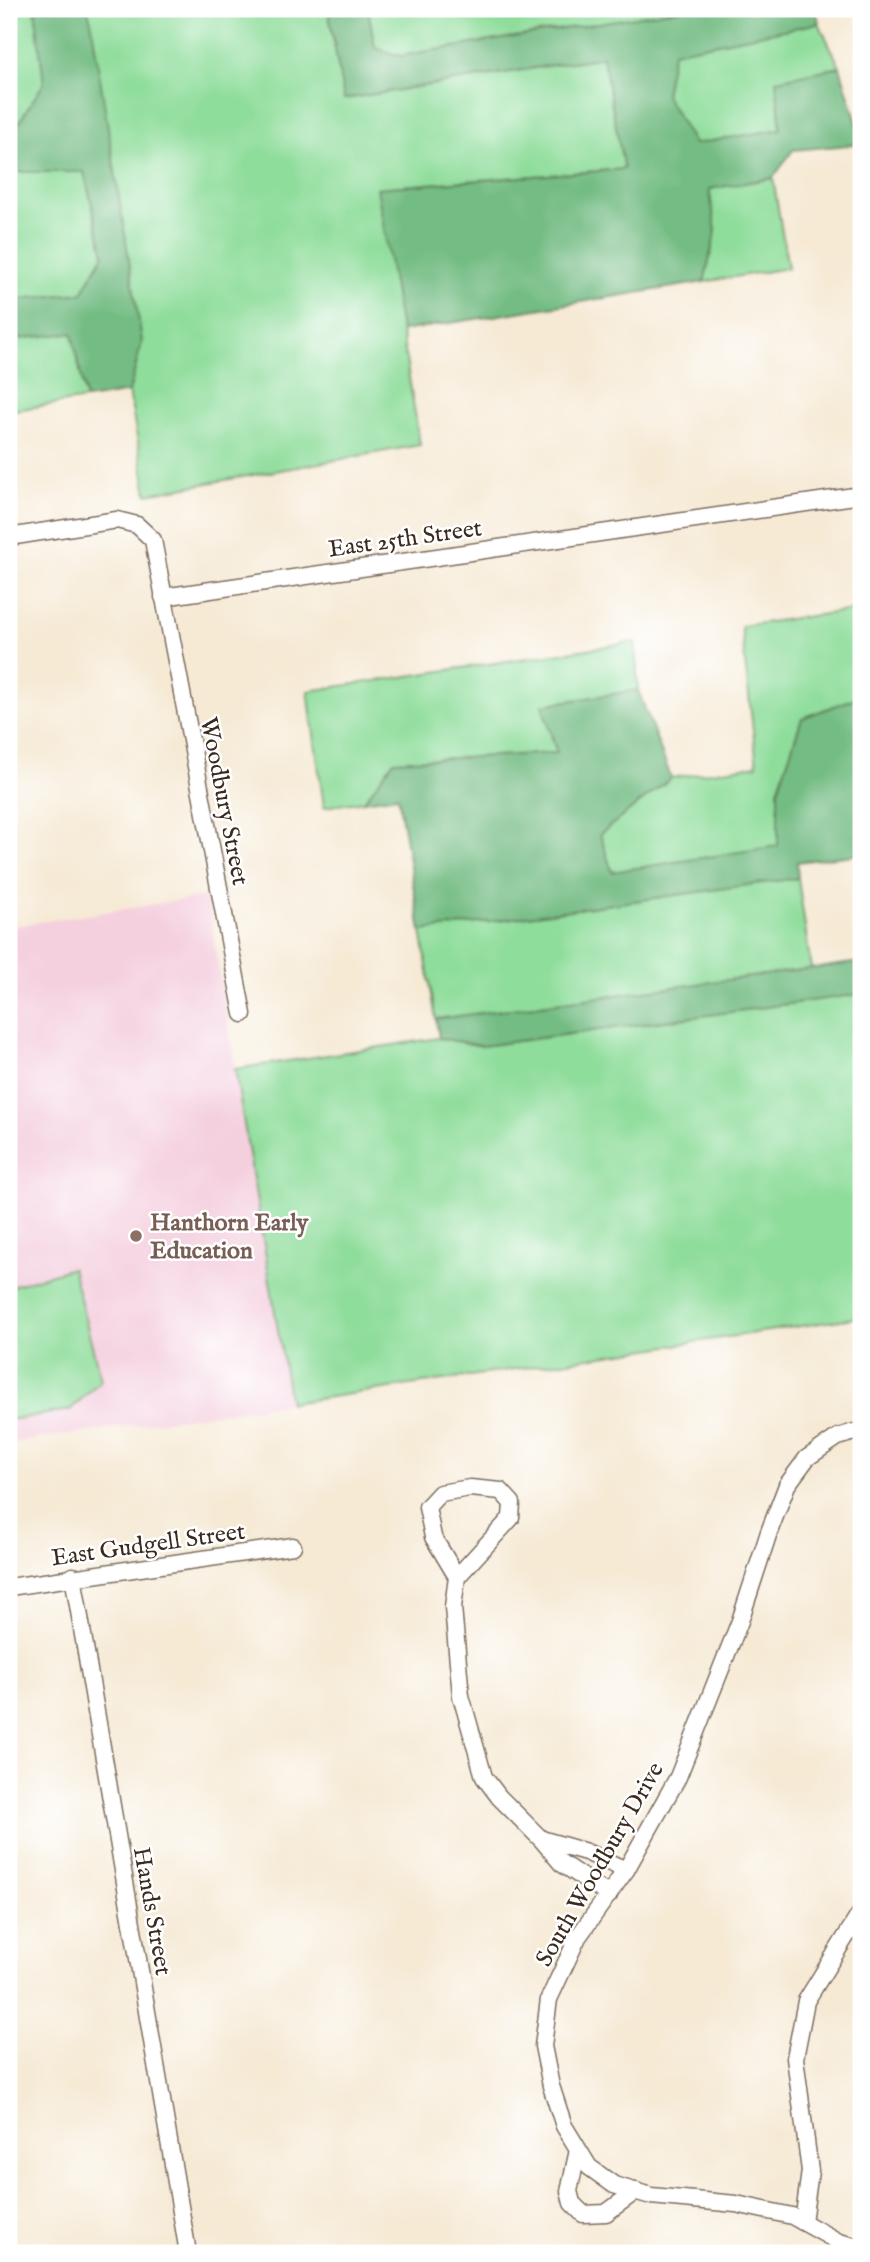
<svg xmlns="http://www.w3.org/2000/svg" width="870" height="2262" viewBox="0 0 870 2262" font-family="'IM FELL English',serif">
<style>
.built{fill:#f4cfde}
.green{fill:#8fdd9b;stroke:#65845c;stroke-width:2}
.forest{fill:#73bc83;stroke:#577350;stroke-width:2}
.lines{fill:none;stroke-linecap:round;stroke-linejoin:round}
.street-casing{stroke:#7c6d5e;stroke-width:19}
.street{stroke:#fff;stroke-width:16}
.education-dot{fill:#8d6e63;stroke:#fff;stroke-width:2.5}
.labels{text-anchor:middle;stroke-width:5;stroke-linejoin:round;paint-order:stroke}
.street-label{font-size:24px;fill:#3b2a1e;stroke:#fff}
.education-label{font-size:24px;font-weight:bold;fill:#785e54;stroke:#fff;text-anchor:start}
</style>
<rect width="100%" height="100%" fill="#fff"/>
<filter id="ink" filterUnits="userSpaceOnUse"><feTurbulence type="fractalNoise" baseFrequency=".0143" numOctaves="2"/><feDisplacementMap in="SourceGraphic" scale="14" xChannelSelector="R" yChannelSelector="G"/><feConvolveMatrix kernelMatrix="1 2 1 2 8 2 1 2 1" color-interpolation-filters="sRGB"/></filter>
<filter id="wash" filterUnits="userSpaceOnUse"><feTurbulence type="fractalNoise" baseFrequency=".00686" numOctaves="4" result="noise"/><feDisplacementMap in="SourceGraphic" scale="28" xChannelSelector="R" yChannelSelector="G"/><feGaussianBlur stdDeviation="1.57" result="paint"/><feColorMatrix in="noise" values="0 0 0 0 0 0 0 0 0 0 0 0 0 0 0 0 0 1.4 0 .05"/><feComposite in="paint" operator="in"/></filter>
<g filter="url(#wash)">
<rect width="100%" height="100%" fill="#f6ead5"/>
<path class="built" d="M207,896L290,1403L9,1443V927Z"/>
<g class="green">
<path d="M9,9H35L44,83L9,138Z"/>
<path d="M87,9H328L344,99L603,57L624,169L378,188L420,445L147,494L129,392L142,341Z"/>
<path d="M368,9H683L400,56L375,48Z"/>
<path d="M819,23L840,67L777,80L781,129L694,144L665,95L672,52Z"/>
<path d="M9,172H84L104,254L82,293L9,300Z"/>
<path d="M773,178L788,268L704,282L716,231L709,189Z"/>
<path d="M72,332L86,399L9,411V340Z"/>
<path d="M861,609V696L802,718L778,790V846L612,872L600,834L671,778L757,765L741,626Z"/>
<path d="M635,642L638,690L542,705L557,753L394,761L364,801L324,807L308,691Z"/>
<path d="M798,878L811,969L436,1019L421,931Z"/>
<path d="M861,994V1317L290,1403L235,1069L439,1038L482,1046Z"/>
<path d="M72,1268L101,1380L70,1410L9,1420V1287Z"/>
</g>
<g class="forest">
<path d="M35,9H87L91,21L142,341L129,392L86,399L72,333L9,340V300L82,293L104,254L84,172H9V138L44,83Z"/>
<path d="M328,9H368L375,48L400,56L683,9H816L819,23L673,52L665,95L694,144L781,129L776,80L840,67L861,136V144L793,150L773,178L709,189L716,231L704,282L401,331L377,188L624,169L603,57L344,99Z"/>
<path d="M638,690L671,778L600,834L612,872L778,846V790L802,718L861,696V854L797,862L798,878L421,931L398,796L364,801L394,761L557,753L542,705Z"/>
<path d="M861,962V994L482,1046L439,1038L436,1019Z"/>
</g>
</g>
<g filter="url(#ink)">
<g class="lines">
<defs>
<g id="street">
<path d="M9,537L117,520L137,525L153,540L243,1014"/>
<path d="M163,597L861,495"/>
<path d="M861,1430L838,1437L807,1458L787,1485L769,1532L740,1621L678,1777L626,1870L578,1937L549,1999L543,2046L551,2086L564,2126L589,2167L614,2185L651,2196L736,2204L792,2216L839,2242L861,2248"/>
<path d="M73,1576L188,2253"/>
<path d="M457,1577L433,1537L427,1507L440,1493L470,1488L501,1491L512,1503L511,1518L457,1577L453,1607L461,1696L484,1777L499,1797L541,1839L561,1863L609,1895"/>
<path d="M9,1587L293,1546"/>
<path d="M541,1839L586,1852L626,1870"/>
<path d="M578,2150L569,2191L572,2203L583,2214L606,2213L636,2191"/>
<path d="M803,2222L810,2171L795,2058L806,2001L861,1912"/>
</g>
</defs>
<use href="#street" class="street-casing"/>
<use href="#street" class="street"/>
</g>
</g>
<circle class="education-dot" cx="136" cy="1236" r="7"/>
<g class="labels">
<g class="street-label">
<text transform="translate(405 538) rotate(-8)" y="8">East 25th Street</text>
<text transform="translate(225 801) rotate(79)" y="8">Woodbury Street</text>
<text transform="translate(148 1544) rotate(-8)" y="8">East Gudgell Street</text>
<text transform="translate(599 1864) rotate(-60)" y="8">South Woodbury Drive</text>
<text transform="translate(153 1911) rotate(80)" y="8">Hands Street</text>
</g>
<g class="education-label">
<text x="150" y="1230">Hanthorn Early<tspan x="150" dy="28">Education</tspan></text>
</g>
</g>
<rect width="870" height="2262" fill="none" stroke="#fff" stroke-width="35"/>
</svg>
